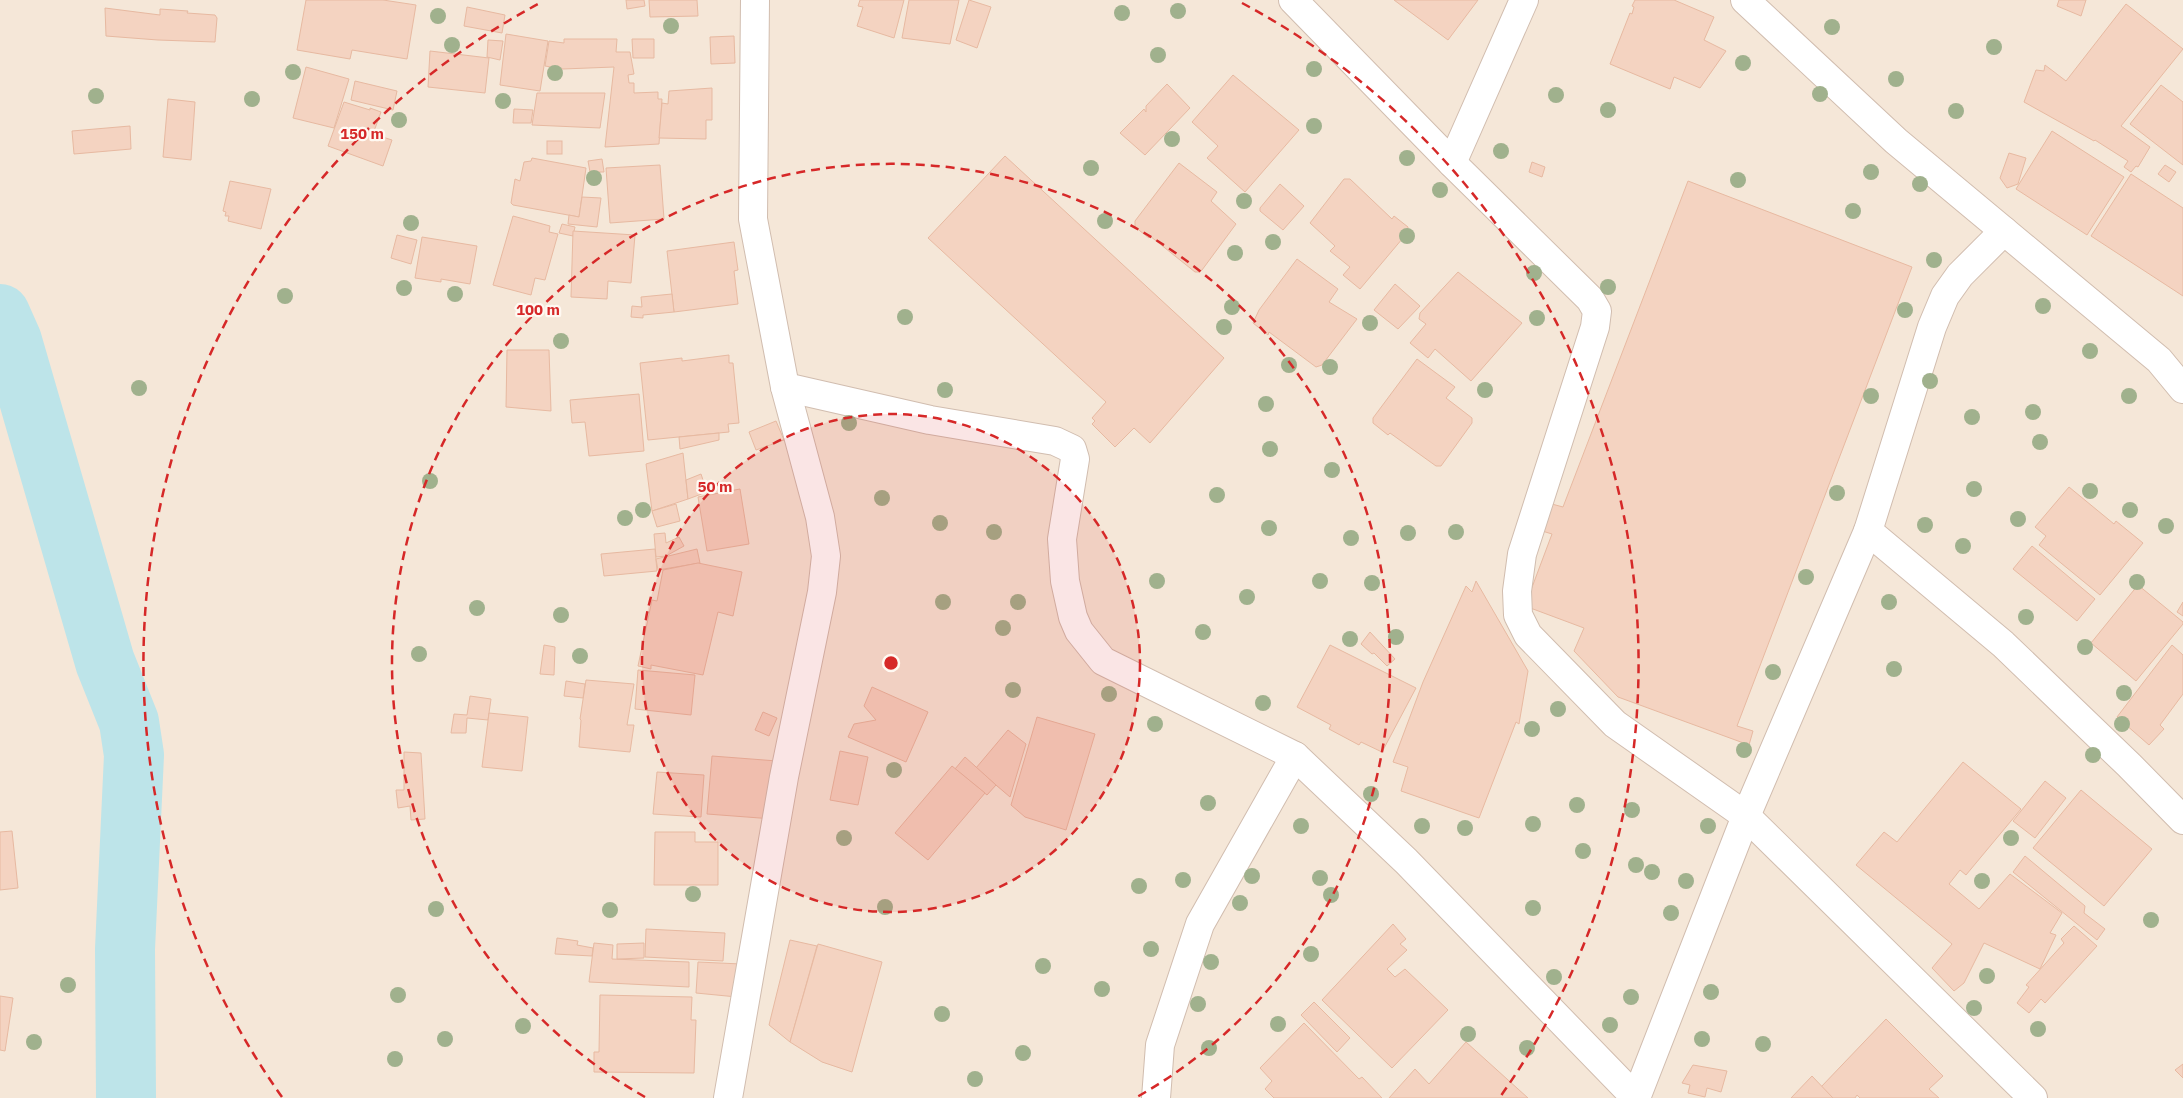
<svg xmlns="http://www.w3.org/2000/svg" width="2183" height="1098" viewBox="0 0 2183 1098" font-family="'IBM Plex Sans',sans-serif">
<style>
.residential{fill:#f5e7d8}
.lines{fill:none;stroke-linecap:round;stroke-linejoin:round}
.river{stroke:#bde4e9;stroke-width:60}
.building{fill:#f4d3c1;stroke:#e7b9a1}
.minor-casing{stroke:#d1bdaf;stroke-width:30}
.minor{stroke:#fff;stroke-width:28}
.tree{fill:#a0b18d}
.ring{fill:none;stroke:#d62828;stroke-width:2.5;stroke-dasharray:9 6}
.centre{fill:#d62828;stroke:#fff9f2;stroke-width:2.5}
.ring-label{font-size:15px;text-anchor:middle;font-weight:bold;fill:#d62828;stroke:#fff9f2;stroke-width:4.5;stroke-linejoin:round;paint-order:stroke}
</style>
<rect width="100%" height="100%" fill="#fdf5eb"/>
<rect class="residential" x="0" y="0" width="2183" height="1098"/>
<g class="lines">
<path class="river" d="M0,314L12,341L105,662L129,722L134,755L125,949L126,1098"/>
</g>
<g class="building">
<path d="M306,0H383L416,5L407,59L352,50L350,59L297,50Z"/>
<path d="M626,0H644L645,6L627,9Z"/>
<path d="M649,0H697L698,16L650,17Z"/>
<path d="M860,0H904L894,38L857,26L863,7L858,6Z"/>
<path d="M909,0H959L950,44L902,38Z"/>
<path d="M969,0L991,7L977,48L956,40Z"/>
<path d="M1394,0H1478L1448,40Z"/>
<path d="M1635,0H1674L1714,17L1704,40L1726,51L1700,88L1674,77L1670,89L1610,64L1630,13L1632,14L1634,7L1632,6Z"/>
<path d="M2059,0H2086L2081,16L2057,6Z"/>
<path d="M2126,4L2183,49L2121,126L2150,147L2138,167L2136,166L2131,172L2124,167L2128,161L2095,140L2094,141L2024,102L2036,70L2044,71L2045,65L2066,81Z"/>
<path d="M467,7L505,15L502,33L464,26Z"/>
<path d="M105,8L160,15V9L188,11L187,13L215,15L217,18L215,42L158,40L106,36Z"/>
<path d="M506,34L548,41L540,91L500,85Z"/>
<path d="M734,36L735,63L711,64L710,37Z"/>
<path d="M564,39H617L616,52H630L634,74L628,75L629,83H634V93L658,92V99H662L659,144L605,147L614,67L563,69L545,66L549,41L564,43Z"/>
<path d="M632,39H654V58H633Z"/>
<path d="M488,40L503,41L500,60L487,57Z"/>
<path d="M430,51L489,58L485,93L428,87Z"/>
<path d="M306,67L349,79L334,128L293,118Z"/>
<path d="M1233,75L1299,130L1245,192L1207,158L1218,146L1192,122Z"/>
<path d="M355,81L397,91L393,110L351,100Z"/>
<path d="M1167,84L1190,108L1145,155L1120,133L1144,109L1146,112V106Z"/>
<path d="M2161,85L2183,102V165L2130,124Z"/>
<path d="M712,88V120H706V139L659,138L662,103L668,104L669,91Z"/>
<path d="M537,93H605L600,128L532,125Z"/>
<path d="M168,99L195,102L191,160L163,157Z"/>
<path d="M344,102L370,110V108L381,112L373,134L392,140L383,166L328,146Z"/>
<path d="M514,109L533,110L531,123H513Z"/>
<path d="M130,126L131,149L74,154L72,131Z"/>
<path d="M2052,131L2124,177L2087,235L2016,189Z"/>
<rect x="547" y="141" width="15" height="13"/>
<path d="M2009,153L2026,158L2018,184L2007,188L2000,178Z"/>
<path d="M1005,156L1224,358L1150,443L1134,428L1115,447L1092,424L1095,421L1092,418L1106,402L928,238Z"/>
<path d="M532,158L586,168L579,217L513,205L511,203L515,179L520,181L524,162L531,161Z"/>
<path d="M602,159L604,172H590L588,161Z"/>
<path d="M1532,162L1545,167L1542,177L1529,172Z"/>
<path d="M1179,163L1217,192L1211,201L1236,224L1202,270L1199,272H1195L1150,236L1149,238L1135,227V221Z"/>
<path d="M660,165L664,219L610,223L606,168Z"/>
<path d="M2165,165L2176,172L2169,182L2158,174Z"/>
<path d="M2131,174L2183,208V296L2091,236Z"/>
<path d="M1344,179H1350L1392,219L1394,216L1408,227V232L1360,289L1343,275L1350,267L1330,251L1335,246L1310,223Z"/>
<path d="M230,181L271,189L261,229L228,221L229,216H225L226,212L223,211Z"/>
<path d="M1688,181L1912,267L1737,726L1753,731L1749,745L1618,697L1574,651L1584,628L1525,606L1552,534L1539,530L1548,503L1563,507Z"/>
<path d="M1280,184L1304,206L1283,230L1260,211V208Z"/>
<path d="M582,197L601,198L597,227L568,224L569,215L579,217Z"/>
<path d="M513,216L550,226L549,232L558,234L545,280L535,278L531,295L493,285Z"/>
<path d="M562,224L575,227L573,236L559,233Z"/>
<path d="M573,231L635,235L631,283L608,281L607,299L571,297Z"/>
<path d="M397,235L417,240L411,264L391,258Z"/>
<path d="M422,237L477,246L470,284L441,279V282L415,278Z"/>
<path d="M734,242L738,270L734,271L738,304L674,312L667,251Z"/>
<path d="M1297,259L1338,289L1329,302L1357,319L1322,365L1316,367L1269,332L1268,335L1253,323L1259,310Z"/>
<path d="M1458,272L1522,323L1471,381L1435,349L1428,358L1410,343L1426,324L1419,319L1420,313Z"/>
<path d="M1395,284L1420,306L1398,329L1374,310Z"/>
<path d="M672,294L674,312L643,315V318L631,317L632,306L642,307L641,297Z"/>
<path d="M507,350H549L551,411L506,407Z"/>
<path d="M729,355V363H733L739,423L728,424L729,432L648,440L640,363L682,358V361Z"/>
<path d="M1417,359L1455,387L1446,398L1472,418V423L1441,466H1436L1390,433L1388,435L1373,423V418Z"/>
<path d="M639,394L644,451L589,456L585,422L572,423L570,400Z"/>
<path d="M776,421L784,440L756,450L749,432Z"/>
<path d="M719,433V440L680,449L679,437Z"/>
<path d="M683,453L688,499L652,511L646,464Z"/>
<path d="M701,474L707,492L688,499L686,480Z"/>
<path d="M2069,487L2114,524L2116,521L2143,543L2100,595L2039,545L2046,536L2035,527Z"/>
<path d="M740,489L749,544L707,551L698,497Z"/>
<path d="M676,504L680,521L657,527L652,511Z"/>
<path d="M665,533L666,543L679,537L684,546L666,556L656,557L654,534Z"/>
<path d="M2032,546L2095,599L2077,621L2013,569Z"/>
<path d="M655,549L657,571L604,576L601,554Z"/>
<path d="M697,549L700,563L658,570L656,559Z"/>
<path d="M698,563L742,572L733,616L718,612L703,675L651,665V669L638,666L652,600L657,601L663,570Z"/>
<path d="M1476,581L1528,671L1519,724L1516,722L1479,818L1401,791L1408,767L1393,762L1423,682L1466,586L1472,592Z"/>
<path d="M2138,585L2183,622V624L2136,681L2091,643Z"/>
<path d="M2183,602V616L2177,612Z"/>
<path d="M1370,632L1395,659L1387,666L1374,653L1372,654L1361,644Z"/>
<path d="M544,645L555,647L554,675L540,674Z"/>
<path d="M1330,645L1416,688L1382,752L1361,742L1359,745L1329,729L1331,725L1297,707Z"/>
<path d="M2172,645L2183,655V694L2160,725L2164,729L2149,745L2117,717Z"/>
<path d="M638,670L695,675L691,715L635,709Z"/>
<path d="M586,680L634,684L627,725H634L630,752L579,747L581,720L580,719Z"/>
<path d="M566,681L585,684L583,698L564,696Z"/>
<path d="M872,687L928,712L906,762L848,737L854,724L876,720L864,706Z"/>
<path d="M470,696L491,699L488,720L467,718L466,733H451L454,714L467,715Z"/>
<path d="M763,712L777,718L769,736L755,730Z"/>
<path d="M489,713L528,717L522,771L482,767Z"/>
<path d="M1037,717L1095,734L1066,830L1025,817L1011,805Z"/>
<path d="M1008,730L1026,744L1010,797L976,768Z"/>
<path d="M840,751L868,757L858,805L830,800Z"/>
<path d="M404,752L421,753L425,819L411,820L410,806L398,808L396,790H404Z"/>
<path d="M712,756L777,761L773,819L707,814Z"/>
<path d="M965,757L996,785L987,795L955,769Z"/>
<path d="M1963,762L2021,809L1966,875L1960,870L1949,884L1979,909L2010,874L2062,913L2050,933L2056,935L2040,969L1984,943L1964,983L1954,991L1932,968L1952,944L1856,865L1884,832L1897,842Z"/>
<path d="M952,766L985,793L928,860L895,833Z"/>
<path d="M657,772L704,775L701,817L653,814Z"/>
<path d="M2045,781L2066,798L2035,838L2013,821Z"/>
<path d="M2081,790L2152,849L2104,906L2033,848Z"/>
<path d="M12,831L18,888L0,890V832Z"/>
<path d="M655,832H695V842H718V885H654Z"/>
<path d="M2025,856L2085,906L2084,913L2105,929L2097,940L2013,872Z"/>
<path d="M1393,924L1406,939L1400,944L1407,950L1387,969L1395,977L1405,969L1448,1010L1392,1068L1322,1000Z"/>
<path d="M2074,926L2097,946L2045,1003L2041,999L2029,1013L2017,1003L2029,987L2026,985L2064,943L2061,939Z"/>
<path d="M646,929L725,933L723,961L645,957Z"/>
<path d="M557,938L578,941L577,945L593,948L592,956L555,954Z"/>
<path d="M790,940L817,946L790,1042L769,1025Z"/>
<path d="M594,943L613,945L612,959L689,962V987L589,982Z"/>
<path d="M644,943V958L617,959V944Z"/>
<path d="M818,944L882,962L852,1072L822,1062L790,1042Z"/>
<path d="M698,962L741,964L737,997L696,993Z"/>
<path d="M600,995L692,997L691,1020H696L694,1073L594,1072V1052H599Z"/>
<path d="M0,996L13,998L5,1051L0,1050Z"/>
<path d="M1314,1002L1350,1038L1337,1052L1301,1015Z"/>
<path d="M1886,1019L1943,1076L1929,1089L1939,1098H1860L1857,1095L1855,1098H1833L1821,1087Z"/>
<path d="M1304,1023L1359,1079L1362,1077L1382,1098H1274L1265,1089L1272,1081L1260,1068Z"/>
<path d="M1466,1042L1528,1098H1389L1415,1069L1429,1084Z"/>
<path d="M2183,1064V1078L2175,1070Z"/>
<path d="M1693,1065L1727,1071L1721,1092L1707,1088L1705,1097L1688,1093L1690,1085L1682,1083Z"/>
<path d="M1812,1076L1833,1098H1791Z"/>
</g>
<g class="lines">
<defs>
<g id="minor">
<path d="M1293,0L1452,163L1524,0"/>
<path d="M1745,0L1896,141L2159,360L2183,389"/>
<path d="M1452,163L1590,299L1597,311L1595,327L1522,554L1517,591L1518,615L1528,635L1615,724L1746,816L2033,1098"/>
<path d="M785,387L930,420L1055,441L1072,449L1075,459L1062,539L1065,581L1073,617L1079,631L1103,661L1295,756L1406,861L1636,1098"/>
<path d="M1868,531L2003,644L2129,765L2183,820"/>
<path d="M728,1098L784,777L822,592L826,556L820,517L785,387L753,219L755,0"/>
<path d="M1156,1098L1160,1045L1200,924L1295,756"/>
<path d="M1636,1098L1746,816L1868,531L1932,327L1945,296L1960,275L2004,231"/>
</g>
</defs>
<use href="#minor" class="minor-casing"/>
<use href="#minor" class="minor"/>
</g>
<g class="tree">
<circle cx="1178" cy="11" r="8"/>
<circle cx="1122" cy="13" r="8"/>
<circle cx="438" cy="16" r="8"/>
<circle cx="671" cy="26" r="8"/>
<circle cx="1832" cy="27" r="8"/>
<circle cx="452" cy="45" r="8"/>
<circle cx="1994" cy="47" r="8"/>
<circle cx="1158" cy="55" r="8"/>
<circle cx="1743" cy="63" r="8"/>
<circle cx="1314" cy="69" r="8"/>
<circle cx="293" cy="72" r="8"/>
<circle cx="555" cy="73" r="8"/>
<circle cx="1896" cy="79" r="8"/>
<circle cx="1820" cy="94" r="8"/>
<circle cx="1556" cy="95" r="8"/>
<circle cx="96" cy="96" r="8"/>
<circle cx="252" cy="99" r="8"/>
<circle cx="503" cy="101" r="8"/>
<circle cx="1608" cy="110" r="8"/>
<circle cx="1956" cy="111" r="8"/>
<circle cx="399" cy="120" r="8"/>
<circle cx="1314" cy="126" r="8"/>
<circle cx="1172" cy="139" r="8"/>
<circle cx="1501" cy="151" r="8"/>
<circle cx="1407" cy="158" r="8"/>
<circle cx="1091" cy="168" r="8"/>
<circle cx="1871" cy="172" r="8"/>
<circle cx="594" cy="178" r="8"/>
<circle cx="1738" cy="180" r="8"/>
<circle cx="1920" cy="184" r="8"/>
<circle cx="1440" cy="190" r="8"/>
<circle cx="1244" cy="201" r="8"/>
<circle cx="1853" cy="211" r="8"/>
<circle cx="1105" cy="221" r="8"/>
<circle cx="411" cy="223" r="8"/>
<circle cx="1407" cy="236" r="8"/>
<circle cx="1273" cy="242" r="8"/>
<circle cx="1235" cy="253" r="8"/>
<circle cx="1934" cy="260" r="8"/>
<circle cx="1534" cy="273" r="8"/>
<circle cx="1608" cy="287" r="8"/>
<circle cx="404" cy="288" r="8"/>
<circle cx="455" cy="294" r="8"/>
<circle cx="285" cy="296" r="8"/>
<circle cx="2043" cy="306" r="8"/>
<circle cx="1232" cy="307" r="8"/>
<circle cx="1905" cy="310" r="8"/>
<circle cx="905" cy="317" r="8"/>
<circle cx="1537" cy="318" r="8"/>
<circle cx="1370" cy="323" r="8"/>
<circle cx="1224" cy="327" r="8"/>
<circle cx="561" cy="341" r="8"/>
<circle cx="2090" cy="351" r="8"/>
<circle cx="1289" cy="365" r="8"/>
<circle cx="1330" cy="367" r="8"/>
<circle cx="1930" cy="381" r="8"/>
<circle cx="139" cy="388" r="8"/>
<circle cx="945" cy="390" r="8"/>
<circle cx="1485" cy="390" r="8"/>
<circle cx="1871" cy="396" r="8"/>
<circle cx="2129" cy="396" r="8"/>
<circle cx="1266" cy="404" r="8"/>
<circle cx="2033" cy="412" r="8"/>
<circle cx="1972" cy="417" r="8"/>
<circle cx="849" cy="423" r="8"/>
<circle cx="2040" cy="442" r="8"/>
<circle cx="1270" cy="449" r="8"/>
<circle cx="1332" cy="470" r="8"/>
<circle cx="430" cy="481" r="8"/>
<circle cx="1974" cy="489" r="8"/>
<circle cx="2090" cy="491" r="8"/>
<circle cx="1837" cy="493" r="8"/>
<circle cx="1217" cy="495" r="8"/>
<circle cx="882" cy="498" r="8"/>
<circle cx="643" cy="510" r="8"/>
<circle cx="2130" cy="510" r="8"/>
<circle cx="625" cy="518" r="8"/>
<circle cx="2018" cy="519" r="8"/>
<circle cx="940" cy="523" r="8"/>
<circle cx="1925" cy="525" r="8"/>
<circle cx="2166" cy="526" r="8"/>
<circle cx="1269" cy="528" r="8"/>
<circle cx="994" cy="532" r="8"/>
<circle cx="1456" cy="532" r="8"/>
<circle cx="1408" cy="533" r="8"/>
<circle cx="1351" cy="538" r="8"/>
<circle cx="1963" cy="546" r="8"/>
<circle cx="1806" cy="577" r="8"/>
<circle cx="1157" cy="581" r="8"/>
<circle cx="1320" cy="581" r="8"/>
<circle cx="2137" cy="582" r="8"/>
<circle cx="1372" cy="583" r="8"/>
<circle cx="1247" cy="597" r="8"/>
<circle cx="943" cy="602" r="8"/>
<circle cx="1018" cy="602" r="8"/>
<circle cx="1889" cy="602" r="8"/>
<circle cx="477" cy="608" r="8"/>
<circle cx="561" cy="615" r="8"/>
<circle cx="2026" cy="617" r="8"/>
<circle cx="1003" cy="628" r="8"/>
<circle cx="1203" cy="632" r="8"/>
<circle cx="1396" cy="637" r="8"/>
<circle cx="1350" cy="639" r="8"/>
<circle cx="2085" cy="647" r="8"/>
<circle cx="419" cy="654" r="8"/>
<circle cx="580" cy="656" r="8"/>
<circle cx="1894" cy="669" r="8"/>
<circle cx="1773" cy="672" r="8"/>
<circle cx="1013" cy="690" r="8"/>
<circle cx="2124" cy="693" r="8"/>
<circle cx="1109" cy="694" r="8"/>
<circle cx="1263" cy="703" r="8"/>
<circle cx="1558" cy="709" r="8"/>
<circle cx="1155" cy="724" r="8"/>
<circle cx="2122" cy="724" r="8"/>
<circle cx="1532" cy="729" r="8"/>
<circle cx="1744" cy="750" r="8"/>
<circle cx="2093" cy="755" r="8"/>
<circle cx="894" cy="770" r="8"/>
<circle cx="1371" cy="794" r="8"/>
<circle cx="1208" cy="803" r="8"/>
<circle cx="1577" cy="805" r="8"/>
<circle cx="1632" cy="810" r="8"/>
<circle cx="1533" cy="824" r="8"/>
<circle cx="1301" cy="826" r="8"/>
<circle cx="1422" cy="826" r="8"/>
<circle cx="1708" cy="826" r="8"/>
<circle cx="1465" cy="828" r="8"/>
<circle cx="844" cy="838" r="8"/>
<circle cx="2011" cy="838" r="8"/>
<circle cx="1583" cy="851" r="8"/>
<circle cx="1636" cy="865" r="8"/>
<circle cx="1652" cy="872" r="8"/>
<circle cx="1252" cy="876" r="8"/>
<circle cx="1320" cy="878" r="8"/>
<circle cx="1183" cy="880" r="8"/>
<circle cx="1686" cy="881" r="8"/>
<circle cx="1982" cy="881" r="8"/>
<circle cx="1139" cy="886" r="8"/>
<circle cx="693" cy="894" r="8"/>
<circle cx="1331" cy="895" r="8"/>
<circle cx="1240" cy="903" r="8"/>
<circle cx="885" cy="907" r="8"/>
<circle cx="1533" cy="908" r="8"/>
<circle cx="436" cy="909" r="8"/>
<circle cx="610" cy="910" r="8"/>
<circle cx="1671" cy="913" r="8"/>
<circle cx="2151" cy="920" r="8"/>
<circle cx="1151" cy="949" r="8"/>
<circle cx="1311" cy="954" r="8"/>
<circle cx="1211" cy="962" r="8"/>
<circle cx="1043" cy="966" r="8"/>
<circle cx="1987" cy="976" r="8"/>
<circle cx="1554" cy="977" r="8"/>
<circle cx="68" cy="985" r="8"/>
<circle cx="1102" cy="989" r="8"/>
<circle cx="1711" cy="992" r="8"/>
<circle cx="398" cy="995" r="8"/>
<circle cx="1631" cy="997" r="8"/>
<circle cx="1198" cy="1004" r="8"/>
<circle cx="1974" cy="1008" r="8"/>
<circle cx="942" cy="1014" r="8"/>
<circle cx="1278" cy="1024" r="8"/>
<circle cx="1610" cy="1025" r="8"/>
<circle cx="523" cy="1026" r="8"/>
<circle cx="2038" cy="1029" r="8"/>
<circle cx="1468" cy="1034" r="8"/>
<circle cx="445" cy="1039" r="8"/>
<circle cx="1702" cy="1039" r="8"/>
<circle cx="34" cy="1042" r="8"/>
<circle cx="1763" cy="1044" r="8"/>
<circle cx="1209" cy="1048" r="8"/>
<circle cx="1527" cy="1048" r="8"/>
<circle cx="1023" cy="1053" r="8"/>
<circle cx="395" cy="1059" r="8"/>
<circle cx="975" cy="1079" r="8"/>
</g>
<circle cx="891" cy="663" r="249" fill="#d62828" fill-opacity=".12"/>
<g class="ring">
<circle cx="891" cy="663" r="249"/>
<path d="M645 1097A499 499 0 1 1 1137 1097"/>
<path d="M282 1097A748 748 0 0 1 540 3M1242 3A748 748 0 0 1 1500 1097"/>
</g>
<circle cx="891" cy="663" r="8" class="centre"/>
<g class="ring-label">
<text x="362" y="139">150 m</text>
<text x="538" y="315">100 m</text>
<text x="715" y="492">50 m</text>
</g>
</svg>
